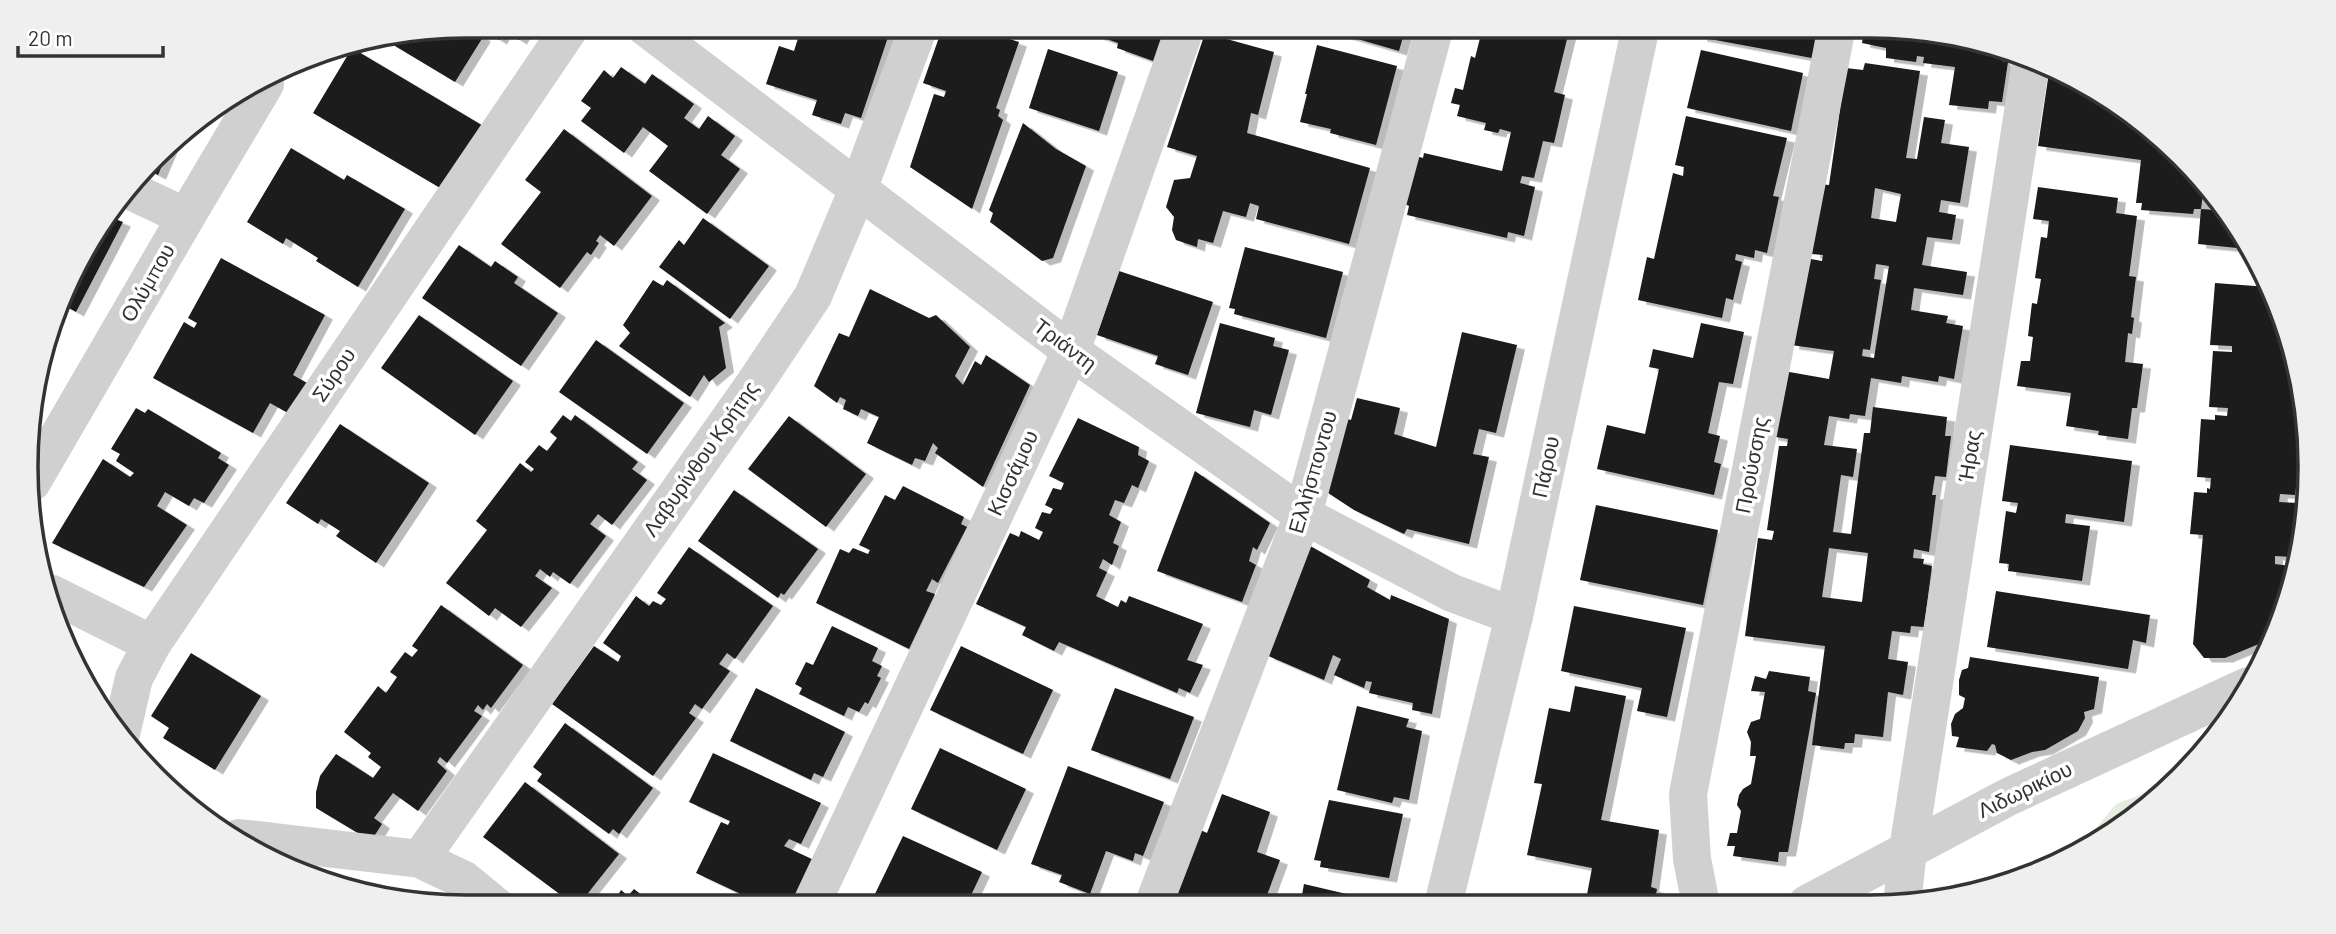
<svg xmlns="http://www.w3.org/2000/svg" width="2336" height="934" viewBox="0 0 2336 934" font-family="Barlow,sans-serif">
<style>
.green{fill:#e6ecdf}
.building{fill:#1a1a1a;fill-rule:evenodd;filter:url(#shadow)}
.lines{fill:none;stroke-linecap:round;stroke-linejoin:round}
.street{stroke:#d0d0d0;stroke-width:38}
.labels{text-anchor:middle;stroke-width:7;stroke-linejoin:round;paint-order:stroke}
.street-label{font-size:21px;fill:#333;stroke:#fff}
.rim{fill:none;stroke:#333;stroke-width:3.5}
</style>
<defs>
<filter id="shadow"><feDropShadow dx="8" dy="4.5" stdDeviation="0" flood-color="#0004"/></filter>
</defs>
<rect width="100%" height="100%" fill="#fff"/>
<path class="green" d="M2174,782L2159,799L2081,851L2083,844L2116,804Z"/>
<g class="building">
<path d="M467,26H527L519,40L504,31L499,40L478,27L475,32L483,37L455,82L385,40Z"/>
<path d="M728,26H742L738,33Z"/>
<path d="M802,26H878L890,31L861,118L845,113L841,124L812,115L817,100L766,84L779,46L794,51Z"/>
<path d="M943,26H971L1019,42L996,108L1000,110L998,116L1003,120L972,209L910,167L934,94L944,97L946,91L923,83Z"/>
<path d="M1069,26H1165L1153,61L1117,48L1118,43Z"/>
<path d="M1332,26H1406L1399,51L1330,31Z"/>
<path d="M1483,26H1529L1536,28V26H1560L1559,28L1569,31L1554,92L1565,95L1554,143L1543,141L1534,178L1522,176L1520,183L1535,187L1524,236L1508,232L1507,238L1407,215L1409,206L1405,204L1416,156L1423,158L1424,153L1502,171L1511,132L1500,129L1498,133L1484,130L1486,123L1457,116L1460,105L1451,103L1455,88L1463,90L1471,56L1475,58Z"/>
<path d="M1701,26H1823L1817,59L1699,37Z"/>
<path d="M1865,26L2004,48L2002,61L2008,62L2002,102L1989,101L1988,109L1949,105L1955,67L1923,63L1924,57L1917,56L1916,62L1886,58V48L1862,43Z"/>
<path d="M1205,33L1274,52L1258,115L1251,113L1247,133L1370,168L1349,244L1256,219L1259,206L1250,203L1246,217L1223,211L1213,243L1198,239L1197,247L1176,240L1172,230L1174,217L1166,207L1174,180L1190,178L1197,156L1167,147Z"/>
<path d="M1317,45L1397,66L1376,145L1330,133L1331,129L1300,122L1307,94H1305Z"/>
<path d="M352,48L485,127L447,192L313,113Z"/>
<path d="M1048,49L1118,72L1099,131L1029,108Z"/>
<path d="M1701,50L1803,73L1791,131L1687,108Z"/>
<path d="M1865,63L1920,71L1906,158L1917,159L1924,117L1945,120L1941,143L1969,147L1960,203L1941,200L1939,212L1956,215L1952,240L1927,237L1922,265L1967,272L1963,295L1914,288L1911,310L1948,316L1946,323L1963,326L1954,379L1939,376L1938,382L1902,376L1901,383L1871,378L1865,416L1850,414L1849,419L1829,416L1824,445L1857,449L1853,477L1841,475L1833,532L1851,534L1864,433H1870L1873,407L1947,417L1945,436H1951L1946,477L1935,476L1932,495H1936L1929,552L1914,549L1913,558L1924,559L1923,564L1932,566L1924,627L1911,626L1910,633L1892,631L1888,659L1908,662L1903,695L1888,692L1883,737L1855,734L1854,743H1845L1844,749L1812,745L1825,646L1745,636L1758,538L1772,540L1774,531L1767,530L1779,446H1787L1788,439L1770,436L1778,370L1829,379L1834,351L1791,345L1805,258L1822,261L1823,255L1812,254L1818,184L1829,185L1846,68L1863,70ZM1875,188L1901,194L1896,222L1871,218ZM1876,264L1889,266L1874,358L1862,356L1863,349L1870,350L1881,280L1874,279ZM1829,548L1868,553L1862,602L1822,597Z"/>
<path d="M621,67L645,84L652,74L694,104L684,118L699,129L708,116L735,136L721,155L740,169L707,214L649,171L668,146L643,127L624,153L581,121L591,108L581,101L604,70L613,78Z"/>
<path d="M2049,72L2159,135L2203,193L2201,209H2194L2193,214L2141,210L2142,203H2136L2141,160L2038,146Z"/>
<path d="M1686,116L1787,138L1773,196L1779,197L1767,253L1755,250L1754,258L1736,254L1735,260L1742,262L1733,300L1726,298L1722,318L1638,300L1647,257L1654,259L1673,173L1683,176L1684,167L1675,165Z"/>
<path d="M1023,123L1056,149L1086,166L1053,258L1042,261L990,222L993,213L989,210Z"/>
<path d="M564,129L652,196L614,246L600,235L596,241L599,243L591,255L587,252L560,288L501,244L541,192L525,180Z"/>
<path d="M173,140L158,175L148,170Z"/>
<path d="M291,148L344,180L347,175L405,209L358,287L316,261L318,258L286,238L283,244L247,222Z"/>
<path d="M2038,187L2118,198L2116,213L2137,216L2129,276L2136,277L2131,317L2134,318L2132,334L2128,333L2125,362L2143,364L2137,408H2132L2128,439L2098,435L2099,431L2066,426L2071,393L2017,386L2021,361H2030L2033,337L2028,336L2032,303L2037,304L2041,279L2035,278L2041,237L2047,238L2049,221L2033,219Z"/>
<path d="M2201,209L2216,210L2247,249L2198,244Z"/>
<path d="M110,217L123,222L76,312L65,306L85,247Z"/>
<path d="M703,218L769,266L730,319L659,267L679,240L684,245Z"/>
<path d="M459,245L491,267L495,261L518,277L514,283L558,313L521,366L422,298Z"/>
<path d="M1245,247L1343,272L1326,338L1234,314L1235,309L1229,308Z"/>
<path d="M221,258L325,315L293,375L314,387L297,418L270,403L253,433L153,378L184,322L194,328L197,323L188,318Z"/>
<path d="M1119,271L1213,302L1188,375L1155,364L1158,356L1097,335Z"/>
<path d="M653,280L663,286L667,280L725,323L719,327L726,368L709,382L704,375L690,397L619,346L630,333L623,325Z"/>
<path d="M2215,283L2268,287L2303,416L2296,415V421H2301L2300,429L2307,430L2309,438L2302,488H2296L2295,495L2280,494L2279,502L2298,503L2293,557L2275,556V564L2290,566L2286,608L2271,639L2225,658H2204L2193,644L2203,535L2190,534L2194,492L2207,493V488L2210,489L2211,478L2197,477L2201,419L2215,420V415L2227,416L2228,408L2209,407L2213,351L2232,352V346L2210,345Z"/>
<path d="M870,289L929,318L936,315L970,347L955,376L963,385L975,361L981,365L986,355L1030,385L983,487L935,453L938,448L933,443L925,461L915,458L912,465L867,443L879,417L861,409L858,416L843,409L846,400L840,397L837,403L814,386L839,333L849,337Z"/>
<path d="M419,315L513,381L475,435L381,368Z"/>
<path d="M1220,323L1275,338L1273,346L1289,350L1271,415L1254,410L1250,427L1196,413Z"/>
<path d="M1701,323L1744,332L1733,384L1719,382L1708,433L1720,436L1714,462L1721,464L1714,495L1597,469L1607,425L1645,434L1659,369L1649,367L1653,349L1693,358Z"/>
<path d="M1462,332L1517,345L1496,433L1479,429L1473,454L1489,457L1469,544L1407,529L1404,534L1354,510L1325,491L1347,419L1351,420L1357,398L1400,408L1394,434L1436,447Z"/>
<path d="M596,340L684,403L647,454L559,392Z"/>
<path d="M136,408L145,413L148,409L221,453L218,458L229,465L204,503L194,498L189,506L165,492L157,506L187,525L144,587L52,543L103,459L130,477L134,473L116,461L120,454L111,449Z"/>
<path d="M563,415L571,421L575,415L638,462L632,469L647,480L612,525L598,514L590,524L606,536L570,584L553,572L550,577L540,569L535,576L552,588L521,627L495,608L489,616L446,583L487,530L476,521L520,463L531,472L534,469L525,462L539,445L547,451L557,438L550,432Z"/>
<path d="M789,416L866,474L826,527L748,469Z"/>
<path d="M1078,418L1139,447L1138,455L1149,461L1138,488L1132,485L1124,503L1115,500L1109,515L1121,522L1113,543L1119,546L1112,565L1103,559L1099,568L1107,572L1096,596L1118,607L1121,600L1126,603L1129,596L1203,624L1187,660L1203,665L1190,693L1179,688L1177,693L1059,642L1054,651L1022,635L1026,627L976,604L1010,533L1019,537L1021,531L1039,540L1043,532L1035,528L1042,512L1050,514L1053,509L1045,505L1053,488L1061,490L1064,483L1049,476Z"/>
<path d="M340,424L429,483L376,563L336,536L340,531L321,519L318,524L286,503Z"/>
<path d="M2010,445L2132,461L2124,522L2066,514L2065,523L2090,526L2082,581L2008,571L2009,564L1999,563L2006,511L2016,513L2018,503L2002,501Z"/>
<path d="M1195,471L1270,523L1257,550L1253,547L1249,561L1256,565L1242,602L1157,571Z"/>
<path d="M903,486L964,517L961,524L967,527L938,583L932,579L926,591L935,594L909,649L816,603L840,549L849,553L853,548L868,554L870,550L859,545L885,495L895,500Z"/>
<path d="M734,490L818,549L784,595L781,593L778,598L698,541Z"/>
<path d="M1596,505L1718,530L1703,605L1580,580Z"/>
<path d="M1305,543L1370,580L1367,587L1390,600L1391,595L1449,619L1432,714L1412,710L1413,703L1369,693L1372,682L1366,681L1364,688L1334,675L1341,659L1333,655L1324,680L1266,655Z"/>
<path d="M689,547L773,606L735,659L727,653L719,664L730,671L702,709L695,704L689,713L696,718L653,776L552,704L594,646L618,662L621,656L603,643L636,596L649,606L653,601L661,605L666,599L657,593Z"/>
<path d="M1996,591L2150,615L2146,643L2133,640L2128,669L1987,647Z"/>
<path d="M441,605L523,665L491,708L487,704L483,710L478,705L474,711L482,716L447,763L440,757L437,762L447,771L418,811L393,793L374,818L382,824L371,841L316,808V792L320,776L336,754L373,778L381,767L368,757L371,753L344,732L378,686L386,693L397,677L390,672L405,652L412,657L418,650L412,646Z"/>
<path d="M1574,606L1686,628L1667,717L1637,711L1642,688L1561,671Z"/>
<path d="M832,626L878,648L872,661L882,666L877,676L881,678L868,704L865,702L859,712L848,707L844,716L799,694L802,688L795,684L806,662L813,665Z"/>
<path d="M961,646L1053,690L1023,754L930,710Z"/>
<path d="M191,653L261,696L215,770L163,738L169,728L151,716Z"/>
<path d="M1970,657L2099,677L2094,709L2084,712L2085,718L2078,731L2045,750L2032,752L2011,760L1997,753L1995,745L1992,744L1987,751L1956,747L1959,737L1952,736L1951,724L1955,714L1963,708L1965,698L1959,695V680L1962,670L1968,668Z"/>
<path d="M1769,671L1810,677L1808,691L1816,693L1788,852H1779L1778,862L1733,856L1735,846H1727L1730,833H1737L1741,811L1737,805L1739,795L1743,789L1751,784L1756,756H1750L1751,742L1747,732L1751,722L1760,719L1765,692L1751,691L1755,676L1766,679Z"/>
<path d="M1575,686L1626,696L1601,820L1659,830L1651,887L1657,889L1654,905H1585L1592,868L1527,855L1542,784L1534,783L1549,708L1570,712Z"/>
<path d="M756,688L845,732L823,777L814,773L811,780L730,741Z"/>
<path d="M1115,688L1194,717L1170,779L1091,750Z"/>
<path d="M1357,706L1409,719L1406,727L1422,731L1409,800L1394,797L1392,803L1337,790Z"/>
<path d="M565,723L653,788L619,834L613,829L609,834L537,781L542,774L533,767Z"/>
<path d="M940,748L1026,789L997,850L911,809Z"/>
<path d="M713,753L821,803L801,844L789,839L784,846L816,861L794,907H768L696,873L721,822L728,825L730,821L689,802Z"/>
<path d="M1068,766L1164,802L1143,856L1135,853L1133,861L1106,851L1090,894L1059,882L1062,875L1031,864Z"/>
<path d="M525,782L619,854L577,907L483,837Z"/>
<path d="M1222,794L1270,812L1257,852L1280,860L1263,906H1167L1196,828L1207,833Z"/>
<path d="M1329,800L1403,814L1389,878L1320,867L1321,861L1314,860Z"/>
<path d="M903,836L982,872L966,906L897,907L874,896Z"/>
<path d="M1304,884L1385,903V905L1300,906Z"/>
<path d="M634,889L657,907H611L621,890L628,896Z"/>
<path d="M1027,898L1047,906H1024Z"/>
</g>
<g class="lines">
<g class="street">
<path d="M644,26L1071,351L1303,515L1452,593L1514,616"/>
<path d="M131,191L186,217"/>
<path d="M32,482L186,217L265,84"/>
<path d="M52,594L152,644"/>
<path d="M121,734L134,678L152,644L571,26"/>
<path d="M239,838L420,859L464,880L498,908"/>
<path d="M420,859L753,386L813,296L859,187L919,26"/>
<path d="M1807,904L2008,797L2248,686"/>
<path d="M1902,904L1908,850L2031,61"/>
<path d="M1443,905L1514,616L1641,26"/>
<path d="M1701,905L1692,859L1688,794L1837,26"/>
<path d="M1153,906L1303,515L1435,26"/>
<path d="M810,907L1071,351L1186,26"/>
</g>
</g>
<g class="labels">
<g class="street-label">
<text transform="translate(148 283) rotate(-60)" y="7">Ολύμπου</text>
<text transform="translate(1065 345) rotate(37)" y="7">Τριάντη</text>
<text transform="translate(334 375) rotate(-56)" y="7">Σύρου</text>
<text transform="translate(1970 456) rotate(-81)" y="7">Ήρας</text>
<text transform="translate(701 459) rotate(-55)" y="7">Λαβυρίνθου Κρήτης</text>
<text transform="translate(1752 465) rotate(-79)" y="7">Προύσσης</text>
<text transform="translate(1546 467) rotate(-78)" y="7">Πάρου</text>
<text transform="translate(1313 472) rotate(-74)" y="7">Ελλήσποντου</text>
<text transform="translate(1013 473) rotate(-65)" y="7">Κισσάμου</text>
<text transform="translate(2025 790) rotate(-26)" y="7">Λιδωρικίου</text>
</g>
</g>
<path d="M0 0H2336V934H0ZM466 38H1870A428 428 0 0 1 2298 466V467A428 428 0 0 1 1870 895H466A428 428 0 0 1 38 467V466A428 428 0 0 1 466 38Z" fill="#efefef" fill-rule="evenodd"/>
<path class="rim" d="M466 38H1870A428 428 0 0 1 2298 466V467A428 428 0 0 1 1870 895H466A428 428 0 0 1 38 467V466A428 428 0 0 1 466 38Z"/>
<path d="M18 46v10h145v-10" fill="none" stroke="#333333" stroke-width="3.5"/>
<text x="28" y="46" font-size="21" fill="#333333" stroke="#ffffff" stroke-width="5" paint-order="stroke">20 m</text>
</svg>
